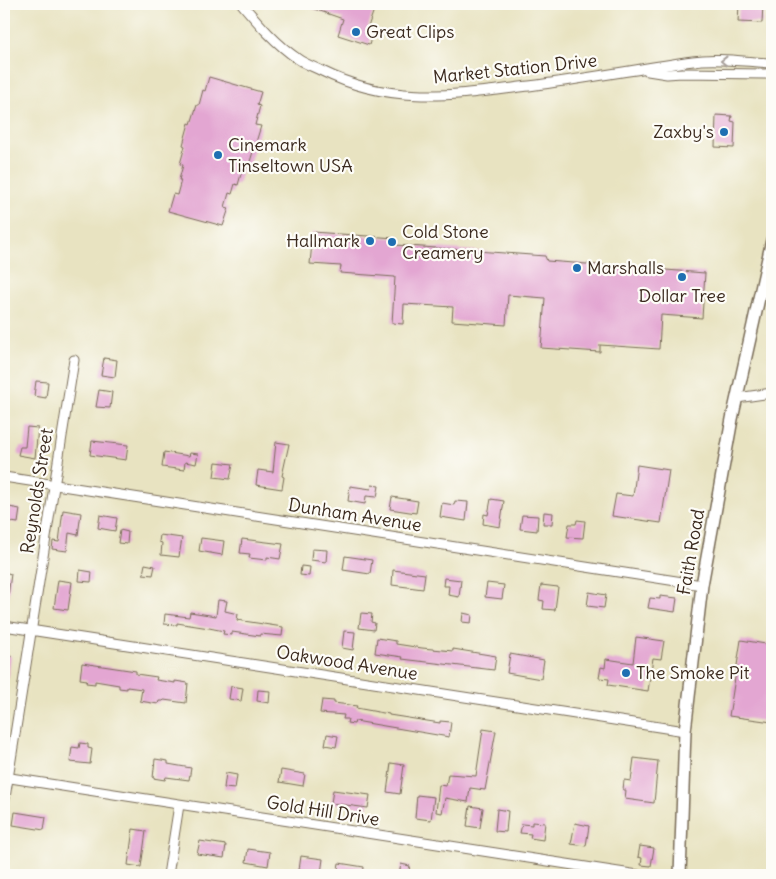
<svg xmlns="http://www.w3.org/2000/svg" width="776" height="879" viewBox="0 0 776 879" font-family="Delius,sans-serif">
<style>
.building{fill:#e3a6d2}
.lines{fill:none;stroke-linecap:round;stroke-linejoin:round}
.minor-casing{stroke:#786b57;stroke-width:11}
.major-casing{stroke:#786b57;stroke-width:14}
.minor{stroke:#fff;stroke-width:9}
.major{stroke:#fff;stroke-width:11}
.oneway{stroke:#a79f9a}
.poi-dot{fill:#1f6fb2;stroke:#fdfcf7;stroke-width:2}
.labels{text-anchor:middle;stroke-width:4.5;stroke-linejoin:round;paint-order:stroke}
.poi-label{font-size:18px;fill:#3b2a1e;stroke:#fdfcf7;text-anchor:start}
.street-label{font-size:18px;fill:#3b2a1e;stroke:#fdfcf7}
</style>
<rect width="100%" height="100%" fill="#fdfcf7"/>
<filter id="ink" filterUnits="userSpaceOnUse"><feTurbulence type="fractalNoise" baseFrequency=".02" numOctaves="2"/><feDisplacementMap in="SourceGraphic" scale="10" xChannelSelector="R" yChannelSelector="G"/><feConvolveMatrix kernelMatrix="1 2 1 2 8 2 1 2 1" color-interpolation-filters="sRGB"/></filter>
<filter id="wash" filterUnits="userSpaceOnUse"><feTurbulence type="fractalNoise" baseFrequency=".0096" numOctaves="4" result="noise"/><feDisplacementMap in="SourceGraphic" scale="20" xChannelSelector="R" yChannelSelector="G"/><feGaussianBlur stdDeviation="1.12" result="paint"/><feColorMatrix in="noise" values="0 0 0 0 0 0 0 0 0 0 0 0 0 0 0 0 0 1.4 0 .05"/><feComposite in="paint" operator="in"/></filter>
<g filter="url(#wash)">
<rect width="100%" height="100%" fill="#e8e3c1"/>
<g id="blocks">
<g class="building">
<path d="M303,4H376L368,27L374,29L369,45L338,35L343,19L303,5Z"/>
<path d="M739,4H763L762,23L738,22Z"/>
<path d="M209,77L261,92L257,105L260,106L255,125L261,126L248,168L243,167L238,185L235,184L232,194L229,193L225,207L229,208L223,226L168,211L173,194L177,195L181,180H179L183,165L180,164L185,146L183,145L189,123L191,124L197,105H199L203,90L205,91Z"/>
<path d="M716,115L732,116L731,121L735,122L734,148L715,147Z"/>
<path d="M313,232L395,238V245L545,256L547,261L705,273L702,318L661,315L659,349L600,345V352L541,348L545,298L508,295L506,325L452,321L453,307L404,304L403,324L392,323L395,277L340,273L341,266L310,264Z"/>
<path d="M104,358L117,360L115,377L101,375Z"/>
<path d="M36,381L48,382L46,398L34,396Z"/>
<path d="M99,390L112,392L110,408L96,407Z"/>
<path d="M27,427L38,428L35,458L18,455L20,447H25Z"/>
<path d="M92,441L128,445L126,460L90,455Z"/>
<path d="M276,442L289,444L282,476L284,477L282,489L256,485L258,470L273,472Z"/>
<path d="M164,452L189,456L190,453L198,454L196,464L185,462L184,470L162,467Z"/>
<path d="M216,462L233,464L230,479L214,477Z"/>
<path d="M637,465L669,470L661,523L612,516L616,494L633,496Z"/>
<path d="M372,485L379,486L377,497L366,496L365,504L348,501L350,486L371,489Z"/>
<path d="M392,497L418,501L416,513L390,509Z"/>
<path d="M491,499L504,501L500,527L483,524L484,514L488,515Z"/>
<path d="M455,501L468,502L466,521L440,517L442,503L454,505Z"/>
<path d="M4,506L20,509L18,523L4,521Z"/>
<path d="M63,510L81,513L78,535L69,533L67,551L52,549L53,541L59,542Z"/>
<path d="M544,512L553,513L552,524H543Z"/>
<path d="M100,515L117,518L115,531L98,528Z"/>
<path d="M522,515L538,516L537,531L520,529Z"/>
<path d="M577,520L585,521L583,538L567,537L569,524H576Z"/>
<path d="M120,530L128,532L127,544L118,543Z"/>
<path d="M160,535L182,538L179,557L161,555L162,543L159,542Z"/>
<path d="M201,538L224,541L222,555L199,551Z"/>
<path d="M242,539L283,544L280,559L267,557V560L249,558L250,554L240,553Z"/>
<path d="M312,549L327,550L326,562L311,560Z"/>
<path d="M345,556L372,560L370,574L343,570Z"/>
<path d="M145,564L155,566L153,575L143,574Z"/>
<path d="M301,566L310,567L309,576L300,575Z"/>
<path d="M80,570L92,572L91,582L79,581Z"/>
<path d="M393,570L425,574L423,589L392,585Z"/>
<path d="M4,572L11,574L8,596L4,595Z"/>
<path d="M444,578L461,580L459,597L448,595L449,586H443Z"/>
<path d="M58,580L72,582L68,610L54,608Z"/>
<path d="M487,583L504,585L502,599L485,597Z"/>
<path d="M541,585L558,587L555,610L543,609L544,601L539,600Z"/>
<path d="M589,592L606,595L604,608L587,606Z"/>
<path d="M660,596L677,598L675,612L648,608L650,598L660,599Z"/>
<path d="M218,600L227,601L225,611L238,614L237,620L283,627L282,636L260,634V636L232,632V635L223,634L224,631L209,628L177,623V625L164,624L165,614L189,617L190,612L216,616Z"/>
<path d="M361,613L372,614L371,622L375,623L374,630L359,628Z"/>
<path d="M463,613L472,615L471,623L462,622Z"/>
<path d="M344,631L355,632L353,650L342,648Z"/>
<path d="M636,637L664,641L661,659L653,658L648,691L608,685L609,679L599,678L601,667L605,668L606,659L633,663Z"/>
<path d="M377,638L396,641V644L422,648L453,651V649L496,656L494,670L402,659L403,657L375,653Z"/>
<path d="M741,640L772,645V722L729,716Z"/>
<path d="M510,654L544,660L541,679L507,673Z"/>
<path d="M4,655L11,656L8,679L4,678Z"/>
<path d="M82,663L136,671V674L157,677L156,680L175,683V681L188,683L186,703L164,700L163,701H159L158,704L140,701L142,689L127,687V689L119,688V685L95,681V684L86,683L87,680L80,679Z"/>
<path d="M231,686L243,688L241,701L229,699Z"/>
<path d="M258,690L270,691L269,703L257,701Z"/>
<path d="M322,700L334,701V703L357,706L356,708L389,714V715L440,723V721L451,722L449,737L355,721L354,724L347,723L348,719H343L344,715L320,713Z"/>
<path d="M483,729L496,731L485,790L470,788L468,802L445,798L442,813L436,812L439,785L446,786L448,774L476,776Z"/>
<path d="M327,734L338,736L336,747L325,745Z"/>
<path d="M80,743L88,744V748L92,749L90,764L70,762L72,747L79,748Z"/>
<path d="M634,758L658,761L654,803L625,799L626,790H623L624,780L631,781Z"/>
<path d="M155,759L168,761V764L191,768L189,780L166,777L165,780L153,778Z"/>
<path d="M391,763L404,765L400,794L387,792Z"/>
<path d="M281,770L305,774L303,786L279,782Z"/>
<path d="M226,773L237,775L235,789L224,788Z"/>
<path d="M333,790L370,795L368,808L331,803Z"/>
<path d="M417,795L434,797L431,820L415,818Z"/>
<path d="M470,806L483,808L480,828L467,826Z"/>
<path d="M497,809L508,811L506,832L495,831Z"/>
<path d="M15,812L46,817L44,830L13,825Z"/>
<path d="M532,822L545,823L543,840L530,838L531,834L520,833L522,824L532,825Z"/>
<path d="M575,823L589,826L586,846L571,844Z"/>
<path d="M133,829L146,831L141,867L128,865Z"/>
<path d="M200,841L226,845L224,858L197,854Z"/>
<path d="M640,846L654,848L651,866L641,865L642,858L638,857Z"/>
<path d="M248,849L270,852L268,866L246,862Z"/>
<path d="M301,856L323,859L321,873L299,870Z"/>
<path d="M339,863L364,867L363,875H337Z"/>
<path d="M401,864L410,866L408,875H399Z"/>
</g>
</g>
</g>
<g filter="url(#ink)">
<use href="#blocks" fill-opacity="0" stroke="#786b57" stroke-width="1"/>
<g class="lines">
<defs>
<g id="minor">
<path d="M242,4C259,24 276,44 298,59C305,64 314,67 322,71C392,106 454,95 529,86C584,79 638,69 693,61C718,57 747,62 772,63"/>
<path d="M648,71L667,74L682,73L766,74L772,72"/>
<path d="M737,398L772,393"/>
<path d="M4,477L702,585"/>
<path d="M4,626L685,731"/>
<path d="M4,777L638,875"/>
<path d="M4,804L74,360"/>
<path d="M168,875L179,805"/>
</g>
<path id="major" d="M680,875L685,731L702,585L732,419L772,240"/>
</defs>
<use href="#minor" class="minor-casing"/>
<use href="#major" class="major-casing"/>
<use href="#minor" class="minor"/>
<use href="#major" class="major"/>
</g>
<defs><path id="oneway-chevron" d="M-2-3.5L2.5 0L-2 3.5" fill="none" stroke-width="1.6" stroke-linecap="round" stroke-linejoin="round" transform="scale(1.25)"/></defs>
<use class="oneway" href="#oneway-chevron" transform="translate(724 61) rotate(-179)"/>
</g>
<g class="poi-dot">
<circle cx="356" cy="32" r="5"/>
<circle cx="724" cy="132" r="5"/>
<circle cx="218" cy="155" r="5"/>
<circle cx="370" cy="241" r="5"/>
<circle cx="392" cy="242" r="5"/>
<circle cx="577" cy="268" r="5"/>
<circle cx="682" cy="277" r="5"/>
<circle cx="626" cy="673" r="5"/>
</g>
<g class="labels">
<g class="poi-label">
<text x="366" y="38">Great Clips</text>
<text x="714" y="138" text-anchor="end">Zaxby's</text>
<text x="228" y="151">Cinemark<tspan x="228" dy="21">Tinseltown USA</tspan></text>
<text x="402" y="238">Cold Stone<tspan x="402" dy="21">Creamery</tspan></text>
<text x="360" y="247" text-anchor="end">Hallmark</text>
<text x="587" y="274">Marshalls</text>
<text x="682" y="302" text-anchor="middle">Dollar Tree</text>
<text x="636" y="679">The Smoke Pit</text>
</g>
<g class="street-label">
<text transform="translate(515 69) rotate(-6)" y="6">Market Station Drive</text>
<text transform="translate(37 491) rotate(-81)" y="6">Reynolds Street</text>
<text transform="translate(355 515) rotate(9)" y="6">Dunham Avenue</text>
<text transform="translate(691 552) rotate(-80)" y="6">Faith Road</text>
<text transform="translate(347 663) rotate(9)" y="6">Oakwood Avenue</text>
<text transform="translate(323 811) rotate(9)" y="6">Gold Hill Drive</text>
</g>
</g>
<rect width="776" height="879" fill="none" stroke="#fdfcf7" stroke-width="20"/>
</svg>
